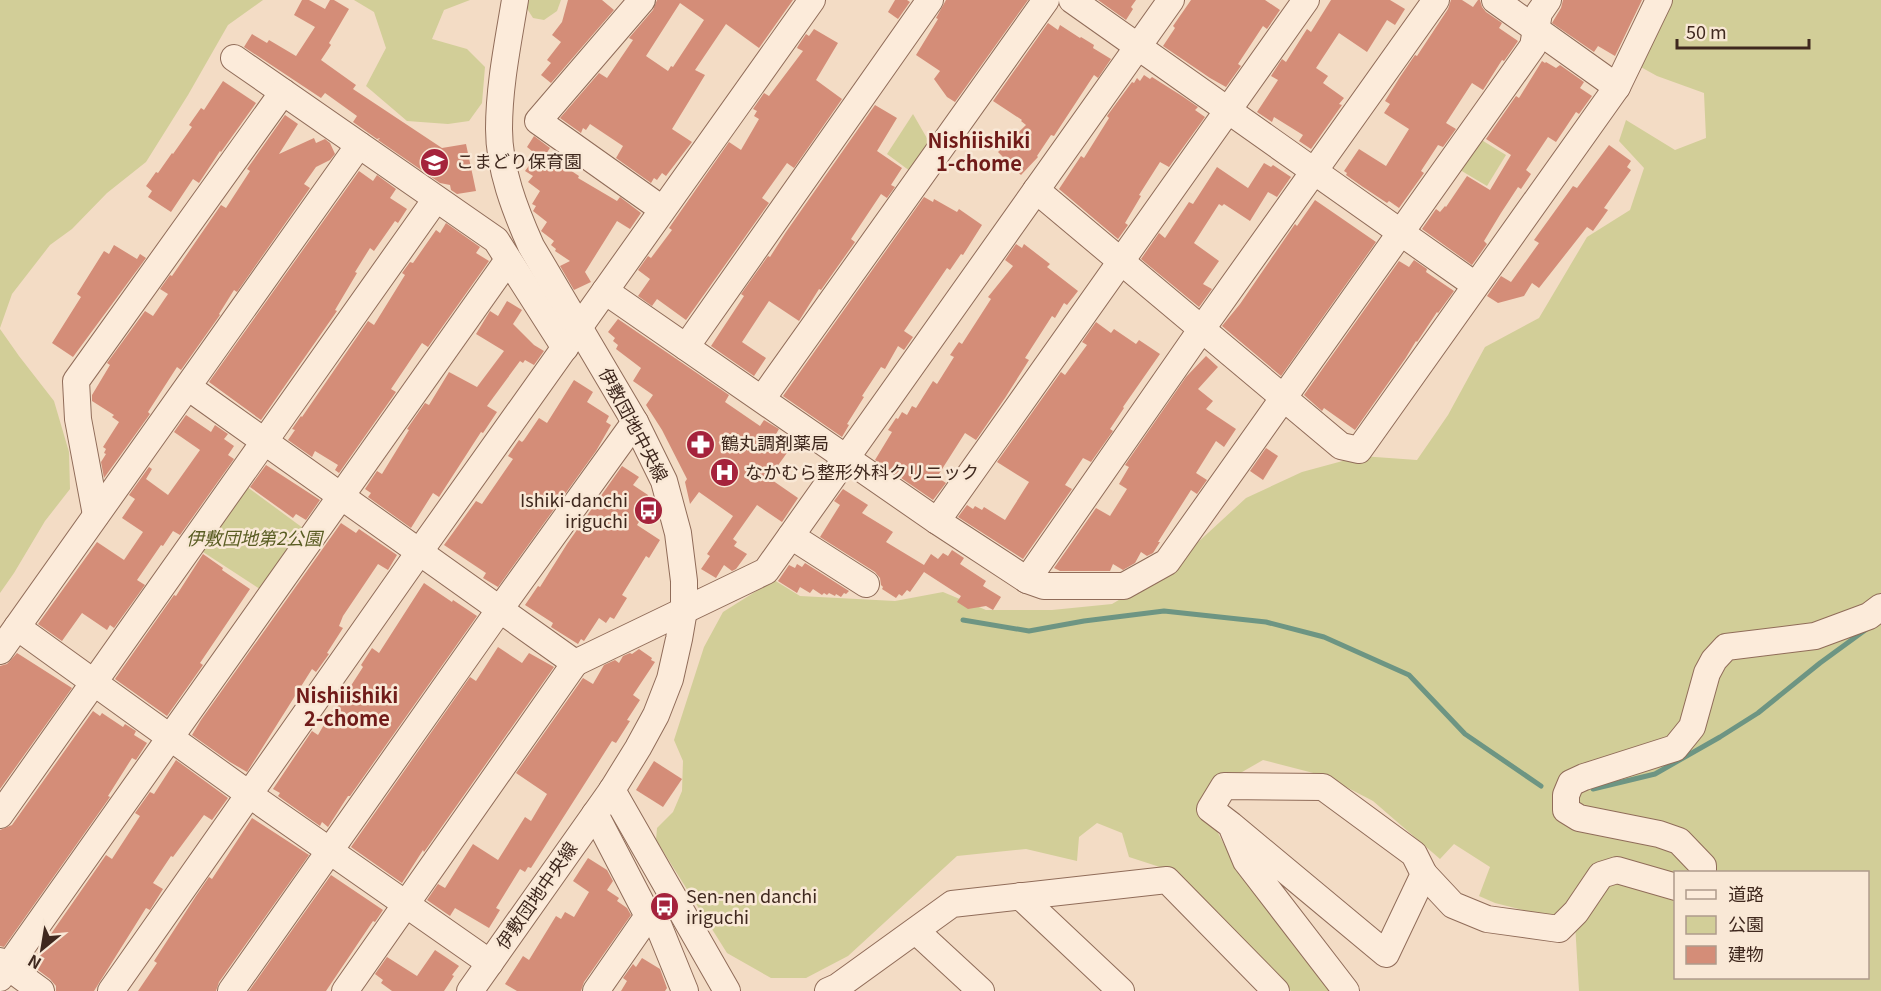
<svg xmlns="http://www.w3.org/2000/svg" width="1881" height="991" viewBox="0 0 1881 991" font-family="Georgia,'Noto Sans JP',serif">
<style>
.green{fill:#d2ce98;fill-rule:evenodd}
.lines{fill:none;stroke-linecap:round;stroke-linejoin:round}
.stream{stroke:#6d9583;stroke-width:5}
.building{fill:#d48d78;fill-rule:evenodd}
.minor-casing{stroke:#906c59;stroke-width:28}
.minor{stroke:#fcebda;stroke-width:26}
.labels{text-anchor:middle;stroke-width:5;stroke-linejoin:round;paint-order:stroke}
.poi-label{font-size:18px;fill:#3f281e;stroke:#f9e8d6;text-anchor:start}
.street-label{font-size:18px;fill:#3f281e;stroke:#f9e8d6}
.park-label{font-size:18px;font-style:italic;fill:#5a5d23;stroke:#f9e8d6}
.neighbourhood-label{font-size:20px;font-weight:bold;fill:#701b19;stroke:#f9e8d6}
</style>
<rect width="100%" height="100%" fill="#f3dcc5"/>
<g class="green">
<path d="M0,0H263L228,25L188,95L146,162L107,193L72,229L50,245L12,294L0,328Z"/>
<path d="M354,0H470L444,10L432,39L467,49L485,67L482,103L469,121L448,124L407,121L366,86L386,48L374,12Z"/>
<path d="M527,0H561L557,11L544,20L533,18L526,7Z"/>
<path d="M1667,0H1881V991H1579L1575,923L1495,903L1479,896L1490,867L1454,844L1440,859L1373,801L1325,776L1263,760L1216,787L1210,818L1236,867L1333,991H1291L1169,870L1129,857L1122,833L1097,823L1079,837L1077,861L1026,849L957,856L848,956L806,978H771L727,953L656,840L657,828L673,812L682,791L683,761L674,740L704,647L723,612L774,580L800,596L895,601L943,592L986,610H1052L1112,604L1141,587L1171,567L1246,498L1302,472L1361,456L1417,460L1448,415L1485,347L1539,318L1587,237L1630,210L1644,168L1619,141L1626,120L1675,150L1706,138L1704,93L1657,76L1639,66ZM1676,872H1868V978H1676Z"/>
<path d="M913,114L932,147L914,174L887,154Z"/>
<path d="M1475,136L1506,155L1487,186L1455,167Z"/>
<path d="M0,329L19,356L54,401L69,452L70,489L45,521L14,573L0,593Z"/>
<path d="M246,486L307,531L263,591L200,550Z"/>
</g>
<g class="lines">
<g class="stream">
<path d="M963,620L1029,631L1084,621L1164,611L1266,622L1324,637L1409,675L1465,734L1541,786"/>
<path d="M1593,789L1655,774L1720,737L1758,713L1820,663L1868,628"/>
</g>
</g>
<g class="building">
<path d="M302,0H309L325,9L330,0H334L349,9L329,43L331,45L321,60L356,85L353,89L442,148L466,144L476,191L457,194L451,190L450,185L440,183L378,140L380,138L377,139L353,122L357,116L325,93L321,98L244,47L252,34L267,43L269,40L296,56L315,27L294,15Z"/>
<path d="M568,0H602L614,10L551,83L541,75L551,63L547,60L561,42L552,35L562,22Z"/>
<path d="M657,0H793L759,48L726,24L695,70L705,75L672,129L692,142L666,176L662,173L657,180L654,178L651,183L616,158L623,146L590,124L586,130L583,128L581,133L560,118L599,73L607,78L633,40L629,38L653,10ZM680,3L704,20L673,67L671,66L668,71L646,56Z"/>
<path d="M895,0H907L910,2L898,19L888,12Z"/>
<path d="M946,0H1028L955,102L947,97L934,79L940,71L916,55L938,19L936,18Z"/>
<path d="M1098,0H1136L1131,7L1133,9L1126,20Z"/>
<path d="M1191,0H1265L1280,10L1267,29L1263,26L1238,64L1241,66L1226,87L1210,78L1163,46L1175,28L1173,26Z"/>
<path d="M1331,0H1390L1405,9L1395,25L1387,20L1367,52L1339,33L1316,68L1328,76L1323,83L1344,98L1339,104L1342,105L1311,149L1299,141L1303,135L1274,117L1272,122L1257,112L1278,80L1271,76L1282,59L1286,62L1307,29L1311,32Z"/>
<path d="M1451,0H1462L1473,7L1478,0H1480L1482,7L1486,12L1502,23L1499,28L1518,41L1504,61L1502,60L1483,90L1472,83L1446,123L1456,129L1443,147L1438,145L1421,171L1424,173L1399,208L1389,201L1387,203L1363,187L1346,175L1347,173L1344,171L1359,149L1386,166L1409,129L1384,113L1390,104L1385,101L1400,77L1415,55L1417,56L1448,9Z"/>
<path d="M1563,0H1642L1615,56L1598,46L1594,52L1552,23L1561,8Z"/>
<path d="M1048,23L1058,30L1060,25L1080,38L1081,37L1094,45L1093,48L1111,59L1098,78L1094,75L1054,136L1051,135L1037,156L1038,157L1021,175L998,152L1026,125L1021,121L1022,120L993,101Z"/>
<path d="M814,29L838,43L816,80L842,99L794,168L787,163L762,198L769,203L686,320L657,299L652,306L638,296L650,279L638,270L648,256L651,258L672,230L669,228L729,142L741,150L759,119L754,116L757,111L753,109L764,93L769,96L803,51L797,48L798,46L806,34L809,36Z"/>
<path d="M1542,61L1545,63L1546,62L1556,68L1560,65L1584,82L1580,88L1592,96L1579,114L1576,112L1556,142L1548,137L1526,170L1531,174L1521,189L1518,187L1501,213L1484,241L1487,244L1472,265L1422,229L1436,209L1440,212L1445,206L1446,207L1467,176L1490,190L1511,155L1486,139L1516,96L1519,98Z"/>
<path d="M1144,75L1150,79L1152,77L1182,96L1198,107L1195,110L1205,117L1169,167L1160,162L1139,195L1141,196L1125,223L1128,225L1118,239L1059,189L1081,156L1084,158L1109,118L1107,116L1132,82L1134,83L1137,78L1140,81Z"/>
<path d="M223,81L256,103L221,152L220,151L199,183L193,179L171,212L148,197L152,191L146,186L156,172L158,173L172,153L173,154L192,127L189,125L201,108L204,110Z"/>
<path d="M875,105L897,118L877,151L902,168L891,185L895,187L887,198L881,194L851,239L855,242L821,290L819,289L799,321L769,301L742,342L766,358L754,376L711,346L744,296L741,294L768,256L770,257L786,232Z"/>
<path d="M285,115L298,124L279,154L314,138L316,143L325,139L330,143L335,154L330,160L316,167L304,184L310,188L237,292L234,290L219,314L220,315L181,370L177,367L148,412L150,414L104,478L101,462L106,454L104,453L106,449L103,447L119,422L112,417L114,415L92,401V395L110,365L107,363L145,311L153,316L168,294L160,289L170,275L172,276L221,205L226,208L250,171L247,169Z"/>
<path d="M534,136L550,148L546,154L579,176L578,178L617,201L620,197L641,213L630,229L617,221L585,272L591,282L574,290L560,266L570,261L555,251L556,249L551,245L554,241L541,231L547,222L533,211L536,206L532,204L540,191L528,182L533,176L525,171L537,155L527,147Z"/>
<path d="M1609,145L1631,161L1627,167L1631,170L1604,208L1608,210L1593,231L1587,227L1539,288L1532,283L1524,296L1498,303L1487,296L1501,276L1511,282L1539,243L1534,240L1573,186L1577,188Z"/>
<path d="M1264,163L1271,167L1273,165L1291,177L1277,197L1268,192L1250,221L1224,204L1222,206L1219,204L1194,243L1219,261L1203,284L1212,289L1199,307L1141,259L1159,233L1165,238L1189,202L1193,204L1217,167L1248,188Z"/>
<path d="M359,171L373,181L377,175L396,189L390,198L407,209L398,223L395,221L374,251L370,248L355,272L357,273L335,310L337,311L261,420L209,382Z"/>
<path d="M924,197L933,202L934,199L957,212L959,209L982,225L963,255L961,254L950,270L947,268L904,331L913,337L904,350L898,346L885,369L881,367L862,396L864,397L847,424L849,425L842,437L783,396Z"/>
<path d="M1315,200L1376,242L1281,376L1222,326L1240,304L1295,224L1297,226Z"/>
<path d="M446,223L480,247L476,253L489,261L428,347L422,343L391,389L396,392L339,473L335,470L338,465L315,451L312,457L288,440L295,430L292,429L301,416L302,417L368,321L374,325L405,275L402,273L410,262L413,263L436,230L440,233Z"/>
<path d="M1016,244L1022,248L1024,244L1050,264L1047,267L1078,291L1067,305L1064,303L1055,318L1052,316L1025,358L1029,360L1005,398L976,440L965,433L937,477L946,483L933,500L875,460L892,432L888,430L896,418L898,419L902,412L907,415L912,406L916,408L933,381L937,384L954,357L950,355L959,342L962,344L991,299L988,297L1013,266L1005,260Z"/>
<path d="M114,245L137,259L140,254L146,258L73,357L52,343L81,297L77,294L104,251L109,254Z"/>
<path d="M1414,260L1427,269L1426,272L1454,291L1438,313L1437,312L1417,342L1416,341L1405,359L1355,430L1324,408L1322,411L1304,395L1399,261L1409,267Z"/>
<path d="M507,301L522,310L513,324L534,345L544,351L534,365L525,360L523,363L520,361L487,406L497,412L483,433L481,432L439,497L433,493L411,528L368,497L371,493L365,489L377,471L382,474L409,430L407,429L425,403L429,405L449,372L477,387L504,351L476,334L490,311L498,316Z"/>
<path d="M618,319L729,395L725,402L760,426L764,420L779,429L776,434L781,437L777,442L789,450L769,478L798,498L782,522L757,505L733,539L737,542L734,546L747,554L736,569L732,571L724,565L716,578L701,569L710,556L707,554L733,516L699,492L690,504L685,482L687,479L662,430L646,405L653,395L633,381L641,368L616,349L618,345L613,341L615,338L608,332Z"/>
<path d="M1096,322L1111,333L1114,329L1136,344L1139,340L1160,354L1123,407L1124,408L1110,429L1113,431L1091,462L1083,458L1065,485L1072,489L1023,559L958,517L967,505L973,509L975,506L982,510L984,507L1005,520L1029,482L997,462L1061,372L1065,375L1087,345L1082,342Z"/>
<path d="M1206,356L1218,367L1198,389L1213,401L1206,409L1236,429L1224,447L1216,441L1196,473L1207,480L1197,494L1191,490L1158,542H1160L1153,553L1147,556L1141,552L1135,563L1123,570L1113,564L1110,571H1060L1054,568L1096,508L1110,516L1127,489L1119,484L1129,467L1125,465L1186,377Z"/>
<path d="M574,380L593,392L587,402L609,416L606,422L611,425L596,451L498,587L483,578L486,573L444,545L476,501L482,504L513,459L508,456L519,440L522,442L524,440L539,418L547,423Z"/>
<path d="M186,415L211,432L215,425L228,434L224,439L234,446L228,455L234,459L180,535L173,531L163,546L161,545L137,580L145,585L114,628L110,625L107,630L82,613L62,641L38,624L97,542L124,560L143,532L122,518L135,499L129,495L149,467L152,469L146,479L168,495L200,450L174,432Z"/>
<path d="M1266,448L1278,456L1263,480L1250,471Z"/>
<path d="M266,465L320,500L306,520L296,514L293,518L250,487Z"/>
<path d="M622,466L639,477L633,485L648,495L649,506L637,525L660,540L649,558L646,556L622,595L627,598L614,619L610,617L606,623L599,618L584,641L581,639L578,644L551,627L553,623L525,605L538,586L540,587L567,544Z"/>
<path d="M843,489L868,505L862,513L893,532L886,542L924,565L931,554L938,559L943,553L948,556L952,550L964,558L960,564L986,581L983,586L1001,597L993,610L986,606L968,609L957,602L961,596L924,572L910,592L907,590L902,596L899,594L896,598L882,589L883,587L881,585L880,578L875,572L820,537L840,505L834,501Z"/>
<path d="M341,523L356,533L359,529L397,555L388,570L378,564L343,616L339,626L343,628L327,653L329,654L316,672L312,669L247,772L230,762L192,735L201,720Z"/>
<path d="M203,554L223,568L222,570L250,589L200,663L203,665L167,716L115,679L174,595L176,596Z"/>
<path d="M805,563L849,591L846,594L844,593L841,597L836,594L835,596L829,593L827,595L824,593L822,595L813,589L810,593L800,587L797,593L778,581L789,565L795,568L797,564L802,567Z"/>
<path d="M424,583L452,602L453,600L477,616L350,796H348L328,827L322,822L320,826L278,796L280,793L273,789L312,731L318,735L332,711L334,712L363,667L361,665L372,648L379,653Z"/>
<path d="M498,647L522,663L529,653L554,667L424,852L423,850L402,883L351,847L470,677L476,681Z"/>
<path d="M639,649L652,658L651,660L655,662L633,695L640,700L627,720L630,721L616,743L612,741L531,868L528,867L525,872L520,869L496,908L500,910L489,928L455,908L450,916L427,900L438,884L445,888L473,844L498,860L525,817L531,821L547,794L516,773L583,678L593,684L604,665L615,660L619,663L623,656L630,653L632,654Z"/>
<path d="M17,653L72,688L0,789V666L7,664Z"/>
<path d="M93,711L100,716L102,713L123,727L125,724L136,731L134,735L147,743L136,760L132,758L108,796L110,797L4,947L0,946V830L12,825Z"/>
<path d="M176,760L228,798L212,820L204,815L173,857L171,856L153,883L163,889L150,910L146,908L94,991H56V986L50,979L30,964L106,855L112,859L140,816L135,813L150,792L154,794Z"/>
<path d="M654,761L682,779L663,807L636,790Z"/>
<path d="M252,818L309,855L219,982L216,991H138L157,963L154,961L196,896L209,877L212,879Z"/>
<path d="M588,858L607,870L613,881L607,890L619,898L617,901L627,908L631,915L584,982L581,991H517L505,984L523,956L529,960L556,916L561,919L565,912L574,917L589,892L573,881Z"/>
<path d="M331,875L383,910L375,922L373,921L326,991H249Z"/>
<path d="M435,950L459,966L452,975L454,976L444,991H392L381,983L383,980L375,974L387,957L417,976Z"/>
<path d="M642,958L660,969L667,988L665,991H621L627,981L623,978L633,964L636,967Z"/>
</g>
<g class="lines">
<defs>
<g id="minor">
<path d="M642,0L538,121L662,209"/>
<path d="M1072,0L1475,285"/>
<path d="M1495,0L1617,87"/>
<path d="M234,58L496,240L565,348"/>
<path d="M1036,190L1341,446L1359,450L1617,87L1659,0"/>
<path d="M605,291L937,521L1027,580L1044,586H1124L1167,562L1533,46L1539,13L1548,0"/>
<path d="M686,347L930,0"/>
<path d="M188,387L575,663L766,571L1171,0"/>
<path d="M762,399L1046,0"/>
<path d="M96,515L78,419L76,381L283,92"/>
<path d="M937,521L1306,0"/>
<path d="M791,536L866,584"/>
<path d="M1027,580L1201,330L1436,0"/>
<path d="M17,627L250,795L490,963"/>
<path d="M0,651L359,145"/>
<path d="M612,790L727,991"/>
<path d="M595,814L648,916L659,927L685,991"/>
<path d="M0,815L436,199"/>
<path d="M1231,825L1386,954L1424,874L1414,854L1323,787L1224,786L1210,809L1231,825L1246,861L1346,991"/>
<path d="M1703,872V866L1679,841L1659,834L1579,818L1566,810V795L1571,783L1584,777L1675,748L1692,727L1707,673L1714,660L1726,647L1815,636L1869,616L1881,607"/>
<path d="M1424,874L1453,905L1487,919L1559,929L1576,912L1601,875L1617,870L1676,887"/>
<path d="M1020,896L1121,991"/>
<path d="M916,931L981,991"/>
<path d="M0,961L41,991"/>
<path d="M0,978L508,260"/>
<path d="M111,991L420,551L812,0"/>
<path d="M231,991L500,609L635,422"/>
<path d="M345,991L575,663"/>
<path d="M470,991L612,790L638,748L656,715L670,679L679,639L684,610V581L678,533L664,481L635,422L531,246C515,210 499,169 499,129C499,86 508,43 515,0"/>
<path d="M596,991L648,916"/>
<path d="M828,991L837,987L952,904L1167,880L1276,991"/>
</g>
</defs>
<use href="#minor" class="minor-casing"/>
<use href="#minor" class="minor"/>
</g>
<defs>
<symbol id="school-disc" viewBox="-11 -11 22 22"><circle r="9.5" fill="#a5233c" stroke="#f9e8d6"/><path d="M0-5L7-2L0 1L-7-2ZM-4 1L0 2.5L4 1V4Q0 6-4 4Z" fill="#fff"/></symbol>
<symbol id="pharmacy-disc" viewBox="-11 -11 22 22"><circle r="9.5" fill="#a5233c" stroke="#f9e8d6"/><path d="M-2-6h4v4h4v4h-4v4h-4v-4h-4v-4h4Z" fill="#fff"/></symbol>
<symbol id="hospital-disc" viewBox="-11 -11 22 22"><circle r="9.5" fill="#a5233c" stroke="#f9e8d6"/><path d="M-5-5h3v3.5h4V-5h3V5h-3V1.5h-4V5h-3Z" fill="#fff"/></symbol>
<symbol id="bus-disc" viewBox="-11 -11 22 22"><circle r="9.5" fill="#a5233c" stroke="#f9e8d6"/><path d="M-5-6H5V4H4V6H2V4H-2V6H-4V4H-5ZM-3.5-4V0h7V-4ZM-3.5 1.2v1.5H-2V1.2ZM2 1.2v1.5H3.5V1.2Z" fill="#fff"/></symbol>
</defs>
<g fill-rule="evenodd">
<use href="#school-disc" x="418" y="146" width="33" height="33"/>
<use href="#pharmacy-disc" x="684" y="428" width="33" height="33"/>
<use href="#hospital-disc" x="708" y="456" width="33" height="33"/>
<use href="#bus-disc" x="632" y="494" width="33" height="33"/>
<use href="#bus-disc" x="648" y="890" width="33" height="33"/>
</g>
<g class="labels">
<g class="poi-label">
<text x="456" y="168">こまどり保育園</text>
<text x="721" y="450">鶴丸調剤薬局</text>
<text x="745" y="479">なかむら整形外科クリニック</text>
<text x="628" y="507" text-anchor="end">Ishiki-danchi<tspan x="628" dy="21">iriguchi</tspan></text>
<text x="686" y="903">Sen-nen danchi<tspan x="686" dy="21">iriguchi</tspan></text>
</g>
<g class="street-label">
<text transform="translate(633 425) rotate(62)" y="6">伊敷団地中央線</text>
<text transform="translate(537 896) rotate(-55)" y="6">伊敷団地中央線</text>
</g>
<g class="park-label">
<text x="254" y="545">伊敷団地第2公園</text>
</g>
<g class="neighbourhood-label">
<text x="979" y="148">Nishiishiki<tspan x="979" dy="23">1-chome</tspan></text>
<text x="347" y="703">Nishiishiki<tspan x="347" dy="23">2-chome</tspan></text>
</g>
</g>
<rect x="1674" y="871" width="195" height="108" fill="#f9e8d6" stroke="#af9b8c" stroke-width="1.5"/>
<rect x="1686" y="890" width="30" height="9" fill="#fcebda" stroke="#af9b8c" stroke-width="1.5"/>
<text x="1728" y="901" font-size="18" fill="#3f281e">道路</text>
<rect x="1686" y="916" width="30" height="18" fill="#d2ce98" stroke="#af9b8c" stroke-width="1.5"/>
<text x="1728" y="931" font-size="18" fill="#3f281e">公園</text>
<rect x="1686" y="946" width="30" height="18" fill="#d48d78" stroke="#af9b8c" stroke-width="1.5"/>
<text x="1728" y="961" font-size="18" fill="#3f281e">建物</text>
<g transform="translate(42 949) rotate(210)" stroke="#f9e8d6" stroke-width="4.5" paint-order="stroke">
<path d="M0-4.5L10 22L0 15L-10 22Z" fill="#3f281e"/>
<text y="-9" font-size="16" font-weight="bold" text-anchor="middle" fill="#3f281e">N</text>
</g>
<path d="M1677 39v9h132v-9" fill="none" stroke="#3f281e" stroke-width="3"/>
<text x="1686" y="39" font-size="18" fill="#3f281e" stroke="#f9e8d6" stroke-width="4.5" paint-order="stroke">50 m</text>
</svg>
